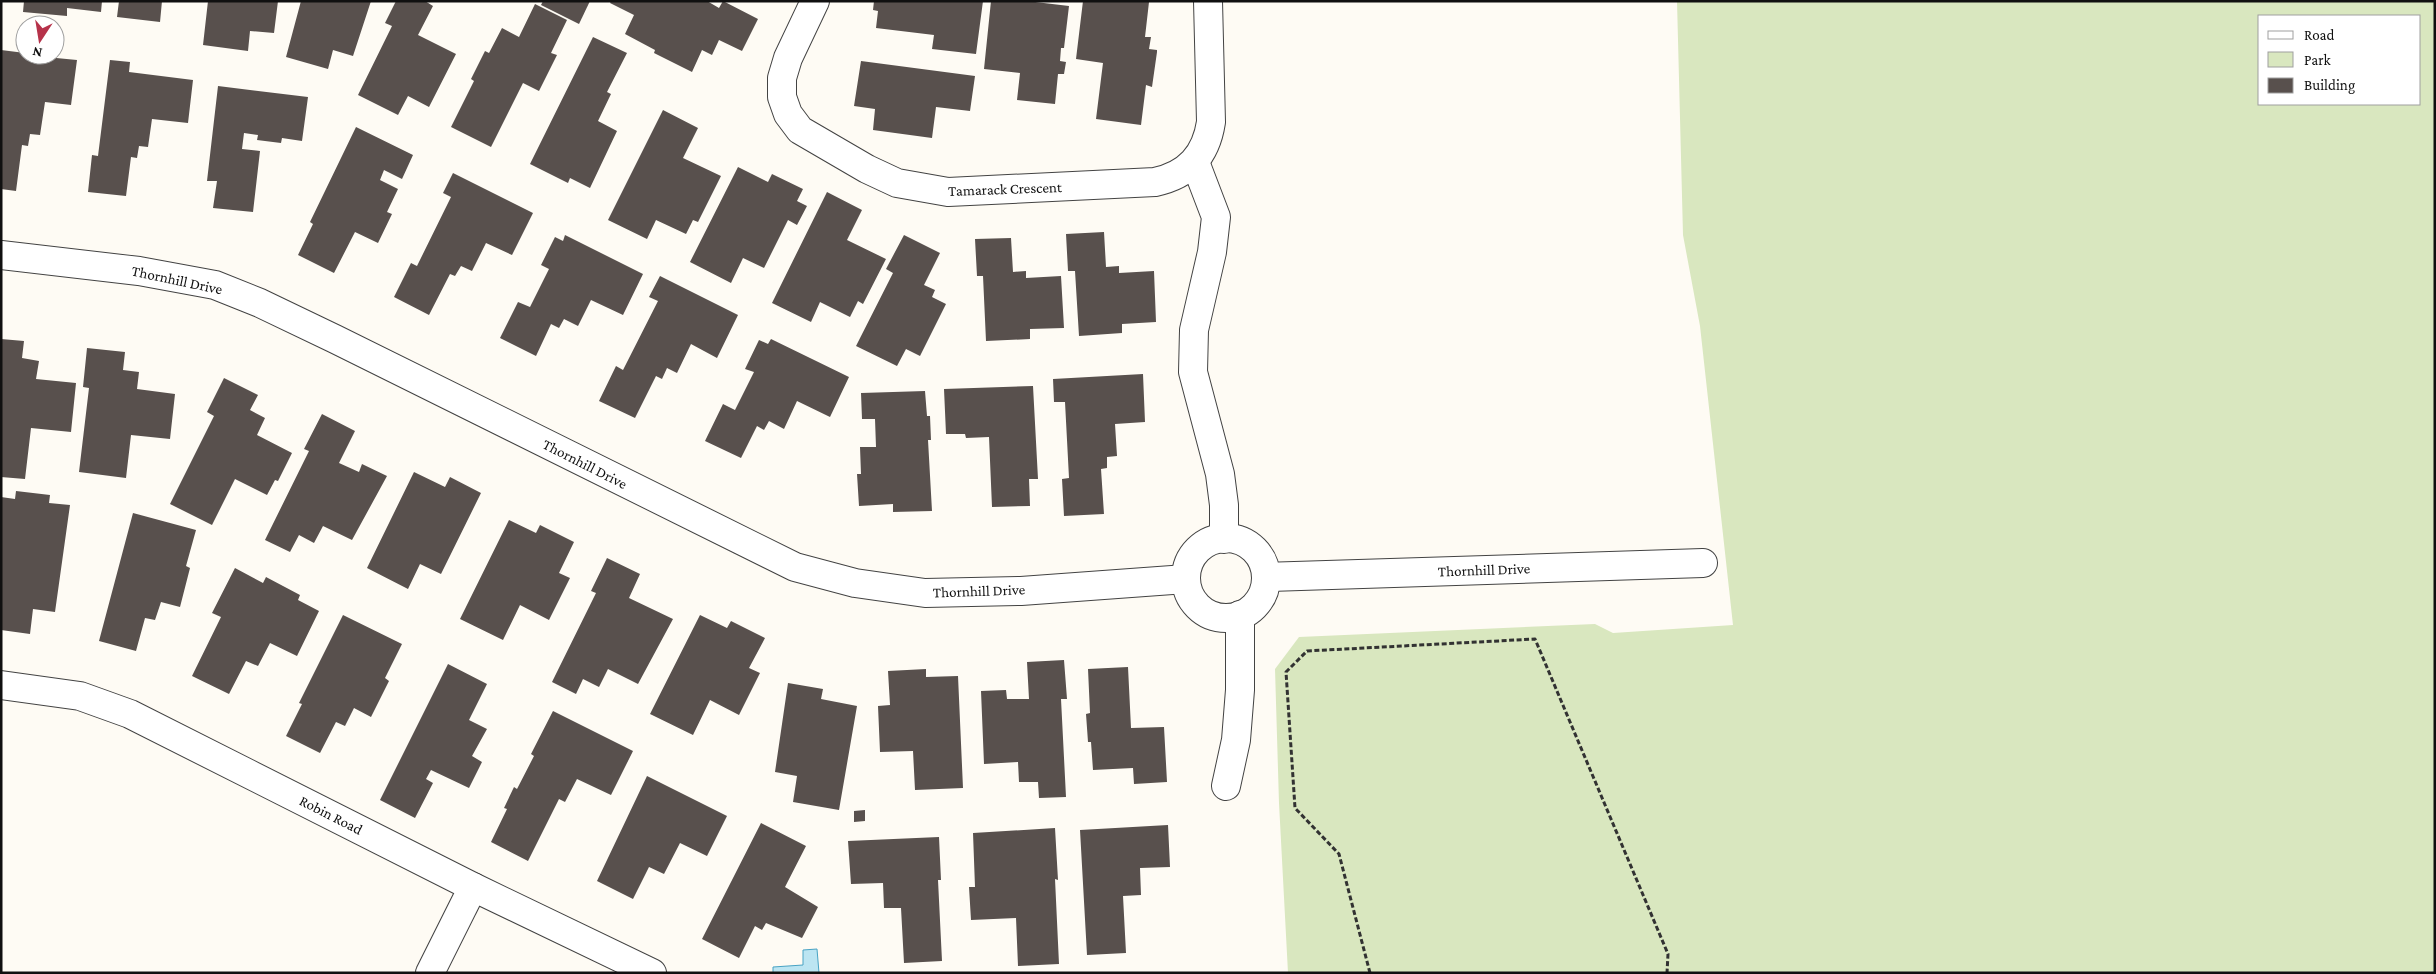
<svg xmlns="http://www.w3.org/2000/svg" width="2436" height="974" viewBox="0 0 2436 974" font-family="'Crimson Pro',serif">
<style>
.green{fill:#d9e7bf;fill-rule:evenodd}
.water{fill:#bce5f2;stroke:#48a3c4}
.building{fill:#58504d}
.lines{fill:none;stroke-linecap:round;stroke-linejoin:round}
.minor-casing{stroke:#434343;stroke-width:30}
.path{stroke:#323232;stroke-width:3;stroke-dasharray:5 2.5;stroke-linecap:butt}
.minor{stroke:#fff;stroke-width:28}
.labels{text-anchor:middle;stroke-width:5;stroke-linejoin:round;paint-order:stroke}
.street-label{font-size:15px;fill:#101010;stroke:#fff}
</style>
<rect width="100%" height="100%" fill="#fefbf4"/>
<path class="green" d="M1677,1H2435V973H1288L1279,803L1275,669L1299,637L1595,624L1613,633L1733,625L1700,326L1683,235ZM2260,16H2420V104H2260Z"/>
<path class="water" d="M817,949L819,973H773V967L803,965V950Z"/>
<g class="building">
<path d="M24,1H102L101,12L67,8V16L23,12Z"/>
<path d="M119,1H162L160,22L117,17Z"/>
<path d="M208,1H278L274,33L250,31L248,51L203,45Z"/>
<path d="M301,1H371L353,56L333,50L328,69L286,57Z"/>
<path d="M396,1H425L433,6L418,35L456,54L429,107L408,96L398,115L358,95L392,26L385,23Z"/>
<path d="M543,1H590L579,24L541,5Z"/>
<path d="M611,1H707L719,8L723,1L758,19L742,51L719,40L712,55L702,50L692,72L654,53L655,50L625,34L634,15L610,3Z"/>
<path d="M874,1H983L976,54L932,49L934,35L876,28L878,11L873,10Z"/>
<path d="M991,1H1027L1069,6L1064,48H1061L1060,61L1066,62L1064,74H1058L1055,104L1017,100L1020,73L984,69Z"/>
<path d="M1083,1L1149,2L1145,37H1151L1149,49L1157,50V52L1152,87L1146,85L1141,125L1096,119L1103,63L1076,59Z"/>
<path d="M535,4L567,20L551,53L557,55L539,91L523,83L491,147L451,127L474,81L471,79L485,51L489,53L502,28L519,37Z"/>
<path d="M593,37L627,53L607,92L611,94L598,121L617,131L590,188L570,178L568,183L530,164Z"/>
<path d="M1,50L25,53V55L77,60L71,105L45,102L40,135L30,134L28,146L22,145L16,191L1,189Z"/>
<path d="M110,60L130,62L129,72L193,80L188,123L152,119L148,147L139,146L137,158L131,157L126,196L88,192L92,155L98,156Z"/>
<path d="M861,61L975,76L970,111L936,107L932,138L873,130L875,109L854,106Z"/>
<path d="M218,86L308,97L302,141L282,138L281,143L257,140L258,135L244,133L242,149L260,151L253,212L213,208L217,181H207Z"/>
<path d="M663,110L698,128L683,158L721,176L698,222L693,220L686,234L656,220L647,239L608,220Z"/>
<path d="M356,127L413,155L402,179L384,170L380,180L398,189L387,212L392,214L378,243L355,232L334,273L298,255L313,224L310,222Z"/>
<path d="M738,167L768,182L772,174L803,189L797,201L807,206L797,225L788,220L764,268L743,258L731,283L690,262Z"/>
<path d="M453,173L533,213L512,255L486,243L472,271L461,266L455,276L450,274L429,315L394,297L411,263L417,266L451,197L443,193Z"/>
<path d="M827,192L862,210L847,240L886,259L863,304L858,301L850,317L820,302L811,322L772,303Z"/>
<path d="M1104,232L1106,267L1119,266V273L1154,271L1156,322L1122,324V333L1079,336L1075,271H1068L1066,234Z"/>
<path d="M565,235L643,274L623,315L591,300L578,326L564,319L559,328L551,324L536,356L500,338L518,302L530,307L549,269L541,265L555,237L563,241Z"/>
<path d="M904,235L940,253L924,285L935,290L932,297L946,304L920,356L906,349L897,366L856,346L893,273L886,269Z"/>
<path d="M1011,238L1013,272L1026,271V278L1061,276L1064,328L1030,329V339L986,341L983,276H977L975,239Z"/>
<path d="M660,276L738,315L717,358L691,344L677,373L667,368L662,379L656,376L635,418L599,401L616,366L623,370L658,301L649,297Z"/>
<path d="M1,339L24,341L22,358L39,361L36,379L76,383L71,432L31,428L25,479L1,477Z"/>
<path d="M771,339L849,377L830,417L797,401L784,429L769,421L764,430L757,426L741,458L705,441L723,404L735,410L754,372L745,369L759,340L768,344Z"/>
<path d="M87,348L125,352L123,370L139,372L137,389L175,394L170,439L131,435L126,478L79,472L89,388L83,387Z"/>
<path d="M1143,374L1145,422L1115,424L1117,456L1107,457V468L1101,469L1104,514L1064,516L1062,479L1069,478L1065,402H1054L1053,379Z"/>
<path d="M224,378L258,395L250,410L265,418L257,435L292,453L278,481L275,480L267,495L235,479L212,525L170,504L214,416L207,412Z"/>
<path d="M1033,386L1038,479H1029L1030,506L992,507L989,437L966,438L965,434H946L944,389Z"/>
<path d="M925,391L927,416H930L931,440H928L932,511L893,512V504L859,506L857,474H861L860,447H876L875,419H862L861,393Z"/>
<path d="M322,414L355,431L339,463L359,472L362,464L387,476L352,540L323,526L314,543L299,535L290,552L265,540L309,451L304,449Z"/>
<path d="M414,472L445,487L450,477L481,493L441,574L420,564L408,589L367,568Z"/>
<path d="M16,491L50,495L49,503L70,505L55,612L33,609L30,634L1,630V497L15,499Z"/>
<path d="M133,513L196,530L186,566L190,568L180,607L161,602L155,620L145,618L136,651L99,641Z"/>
<path d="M509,520L536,533L540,525L574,542L559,573L570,578L549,620L520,605L503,640L460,619Z"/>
<path d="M607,558L640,574L629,598L673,619L638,684L608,669L599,687L583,679L576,694L552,682L596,593L591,591Z"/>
<path d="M235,568L263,583L266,577L300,595L298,600L319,611L297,656L270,643L258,666L246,661L229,694L192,676L221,617L212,613Z"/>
<path d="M343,615L402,644L385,678L389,681L371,717L354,708L345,726L336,722L320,753L286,736L302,704L299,703Z"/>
<path d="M700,615L727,628L731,621L765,638L749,668L760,673L739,715L710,700L693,735L650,714Z"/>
<path d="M1064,660L1067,699H1061L1066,797L1039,798L1038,782H1019L1018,762L984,764L981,691L1006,690L1007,699H1029L1027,662Z"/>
<path d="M448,664L487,684L469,720L487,729L472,756L482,762L469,788L431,770L426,779L433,783L415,818L380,800Z"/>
<path d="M1128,667L1131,728L1164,727L1167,782L1134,784L1133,768L1093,770L1091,742H1088L1086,714L1090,713L1088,669Z"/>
<path d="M926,669V677L958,676L963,788L915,790L913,751L880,752L878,706L890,705L888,671Z"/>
<path d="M788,683L823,689L821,699L857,706L839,810L793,802L797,776L775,772Z"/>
<path d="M553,711L633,751L611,795L577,779L565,802L559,799L528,861L491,842L507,809L504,808L514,787L517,789L534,756L531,754Z"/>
<path d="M647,776L727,816L707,856L680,843L664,874L649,867L633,899L597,881Z"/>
<path d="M865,810V821L854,822V811Z"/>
<path d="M761,823L806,846L785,887L818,907L802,938L766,923L762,930L755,926L739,958L702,939Z"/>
<path d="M1168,825L1170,867L1140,868L1141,895L1123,896L1126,953L1087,955L1080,830Z"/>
<path d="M1055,828L1058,880L1055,879L1059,964L1018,966L1016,918L971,920L969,887H975L973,833Z"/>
<path d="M939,837L941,880H938L942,961L904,963L901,908H884L883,883L851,884L848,841Z"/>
</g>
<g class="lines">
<defs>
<g id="minor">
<path d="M815,1L788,58L782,78V97L788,114L800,130L867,169L897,183L948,192L1155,182C1188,175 1206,155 1211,122L1208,1"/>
<path d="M1195,162L1216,217L1212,252L1194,330L1193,372L1220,474L1224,505V539"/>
<path d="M1,255L139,271L215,285L260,303L335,339L795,567L855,583L925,593L1021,591L1186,579"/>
<circle cx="1226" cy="578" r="40"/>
<path d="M1266,577L1703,563"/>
<path d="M1,685L80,696L130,714L473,887L652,973"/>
<path d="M1226,786L1236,740L1240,690V615"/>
<path d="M430,973L473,887"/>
</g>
</defs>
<use href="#minor" class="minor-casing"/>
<path class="path" d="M1370,973L1339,854L1295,808L1286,672L1307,651L1535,639L1668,954L1667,973"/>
<use href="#minor" class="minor"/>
</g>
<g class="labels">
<g class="street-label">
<text transform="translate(1005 189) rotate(-2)" y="5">Tamarack Crescent</text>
<text transform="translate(177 280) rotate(12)" y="5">Thornhill Drive</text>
<text transform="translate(585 464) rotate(27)" y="5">Thornhill Drive</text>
<text transform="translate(1484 570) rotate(-2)" y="5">Thornhill Drive</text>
<text transform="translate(979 591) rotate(-2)" y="5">Thornhill Drive</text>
<text transform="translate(331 815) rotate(27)" y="5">Robin Road</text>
</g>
</g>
<rect width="2436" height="974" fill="none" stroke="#101010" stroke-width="5"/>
<rect x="2258" y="15" width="162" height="90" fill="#ffffff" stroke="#9f9f9f"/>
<rect x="2268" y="31" width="25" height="8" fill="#ffffff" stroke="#9f9f9f"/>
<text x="2304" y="40" font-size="15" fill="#101010">Road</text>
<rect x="2268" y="52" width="25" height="15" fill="#d9e7bf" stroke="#9f9f9f"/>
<text x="2304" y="65" font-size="15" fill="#101010">Park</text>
<rect x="2268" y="78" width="25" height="15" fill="#58504d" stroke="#9f9f9f"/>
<text x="2304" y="90" font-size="15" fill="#101010">Building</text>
<g transform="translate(40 40) rotate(192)"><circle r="24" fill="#ffffff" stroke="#9f9f9f"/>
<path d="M0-4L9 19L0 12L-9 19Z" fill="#b6324a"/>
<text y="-8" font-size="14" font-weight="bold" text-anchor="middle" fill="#101010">N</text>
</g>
</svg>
